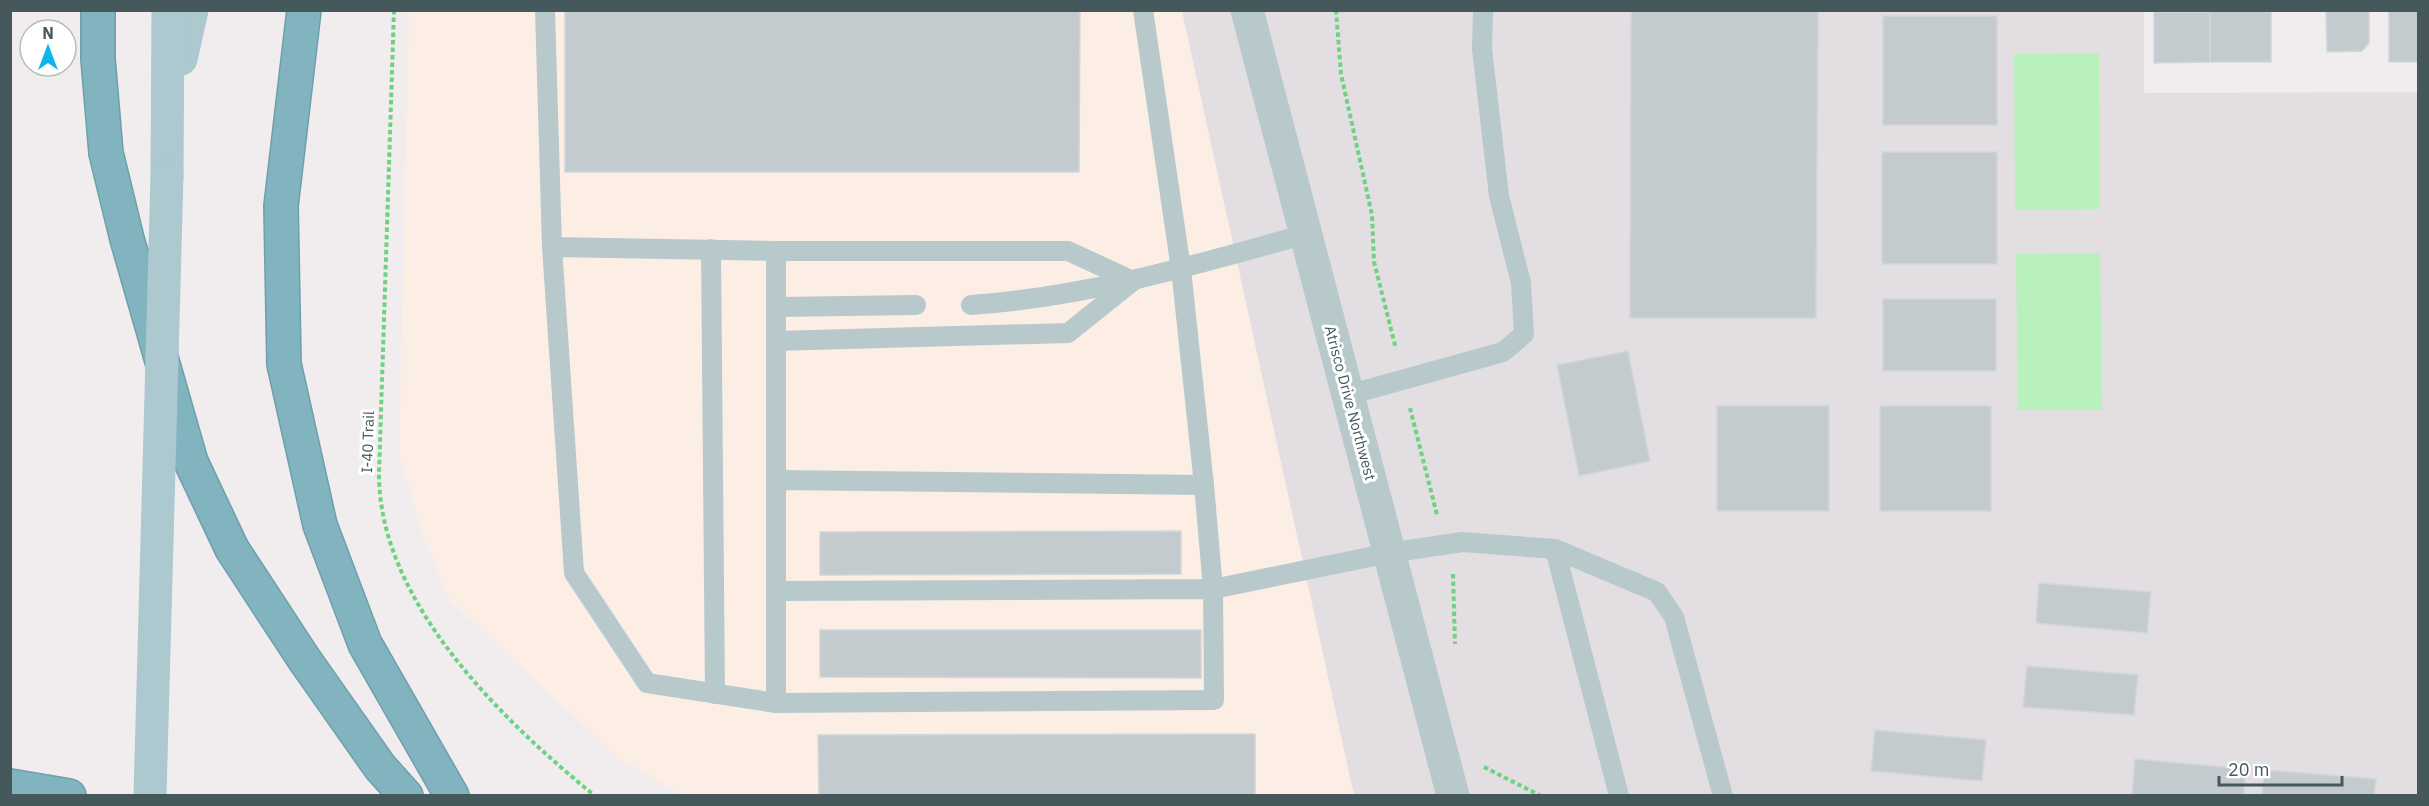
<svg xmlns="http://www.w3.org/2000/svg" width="2429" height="806" viewBox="0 0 2429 806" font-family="'IBM Plex Sans',sans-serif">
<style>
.commercial{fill:#fdeee5}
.education{fill:#e2dee1}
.green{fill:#b8f1bc}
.building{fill:#c4cbce;stroke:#d1d6da;stroke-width:1.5}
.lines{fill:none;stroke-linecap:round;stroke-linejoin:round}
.highway-casing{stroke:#6d9fac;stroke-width:36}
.path{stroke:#6ed281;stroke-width:4;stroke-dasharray:4.5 3;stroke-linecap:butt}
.lane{stroke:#b8c9cc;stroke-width:20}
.street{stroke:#b8c9cc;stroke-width:33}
.primary{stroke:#abc9cf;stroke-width:33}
.highway{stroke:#82b4c0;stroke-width:33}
.primary-bridge{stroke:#abc9cf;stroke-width:33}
.labels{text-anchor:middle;stroke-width:6;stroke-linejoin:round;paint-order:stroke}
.street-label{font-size:15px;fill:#45595c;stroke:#fff}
</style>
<rect width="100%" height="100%" fill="#f1edee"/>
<path class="commercial" d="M409,11H1182L1354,795H682L619,758L448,599L422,531L399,457Z"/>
<path class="education" d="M1182,11H2144V93L2418,92V795H1354Z"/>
<g class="green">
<path d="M2099,53L2100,209L2015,210L2014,54Z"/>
<path d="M2100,253L2102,410H2018L2016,254Z"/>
</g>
<g class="building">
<path d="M565,10H1080L1079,172H565Z"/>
<path d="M1631,10H1818L1816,318H1630Z"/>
<path d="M2210,10L2271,12V62H2210Z"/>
<path d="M2326,10H2369V43L2362,51L2327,52Z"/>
<rect x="2389" y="10" width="29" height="52"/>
<path d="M2154,12H2210V62L2154,63Z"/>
<rect x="1883" y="16" width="114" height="109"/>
<rect x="1882" y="152" width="115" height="112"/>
<rect x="1883" y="299" width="113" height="72"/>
<path d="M1628,351L1650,461L1579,476L1557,365Z"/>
<rect x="1717" y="406" width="112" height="105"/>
<rect x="1880" y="406" width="111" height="105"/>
<path d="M1181,531V574L820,575V532Z"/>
<path d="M2039,583L2151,592L2147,633L2036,623Z"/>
<path d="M820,630H1201V678L820,677Z"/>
<path d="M2027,666L2138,675L2134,715L2023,707Z"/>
<path d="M1875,730L1986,740L1982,781L1871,771Z"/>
<path d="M1255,734V796H819L818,735Z"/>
<path d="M2135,759L2246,769L2243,796H2132Z"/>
<path d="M2264,770L2376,779L2374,796H2262Z"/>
</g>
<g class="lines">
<defs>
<g id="highway">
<path d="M98,10V59L106,153L127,239L191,462L232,549L304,659L380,767L406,796"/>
<path d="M304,10L281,206L284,364L320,525L365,644L452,796"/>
<path d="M10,786L69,796"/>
</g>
</defs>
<use href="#highway" class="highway-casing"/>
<g class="path">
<path d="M394,10L379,474C379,602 502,720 595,796"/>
<path d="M1336,10L1341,74L1372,215L1374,262L1396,349"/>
<path d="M1410,408L1437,515"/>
<path d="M1453,574L1455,644"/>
<path d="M1484,767L1541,796"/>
</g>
<g class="lane">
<path d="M545,10L552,247"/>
<path d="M1143,10L1181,269L1204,485"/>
<path d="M711,249L715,694"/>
<path d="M776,251L552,247L574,573L647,683L776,703"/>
<path d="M971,305C1087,297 1195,265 1306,234"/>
<path d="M776,307L916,305"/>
<path d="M776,341L1068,333L1133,281"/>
<path d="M1348,395L1503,352L1524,334L1521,283L1499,196L1482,49L1483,10"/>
<path d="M776,480V251H1068L1133,281"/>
<path d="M1555,549L1619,796"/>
<path d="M776,591V480L1204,485L1213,589L1214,700L776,703V591L1213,589L1389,553L1462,542L1555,549L1657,592L1674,617L1723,796"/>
</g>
<path class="street" d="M1247,10L1453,796"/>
<g class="primary">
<path d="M181,59L192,10"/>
<path d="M167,176L168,10"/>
</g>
<use href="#highway" class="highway"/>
<path class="primary-bridge" d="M150,796L167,176"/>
</g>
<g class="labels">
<g class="street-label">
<text transform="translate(1350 403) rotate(75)" y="5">Atrisco Drive Northwest</text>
<text transform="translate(368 442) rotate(-88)" y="5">I-40 Trail</text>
</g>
</g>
<rect width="2429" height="806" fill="none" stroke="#45595c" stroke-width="24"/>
<g transform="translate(48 48)"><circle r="28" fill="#ffffff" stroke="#b5bdbe" stroke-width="1.5"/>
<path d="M0-4.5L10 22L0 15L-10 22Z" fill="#0db5eb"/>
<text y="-9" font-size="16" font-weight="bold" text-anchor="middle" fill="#45595c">N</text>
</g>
<path d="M2219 776v9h123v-9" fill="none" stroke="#45595c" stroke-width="3"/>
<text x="2228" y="776" font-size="18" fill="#45595c" stroke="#ffffff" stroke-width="4.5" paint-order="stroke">20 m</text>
</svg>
